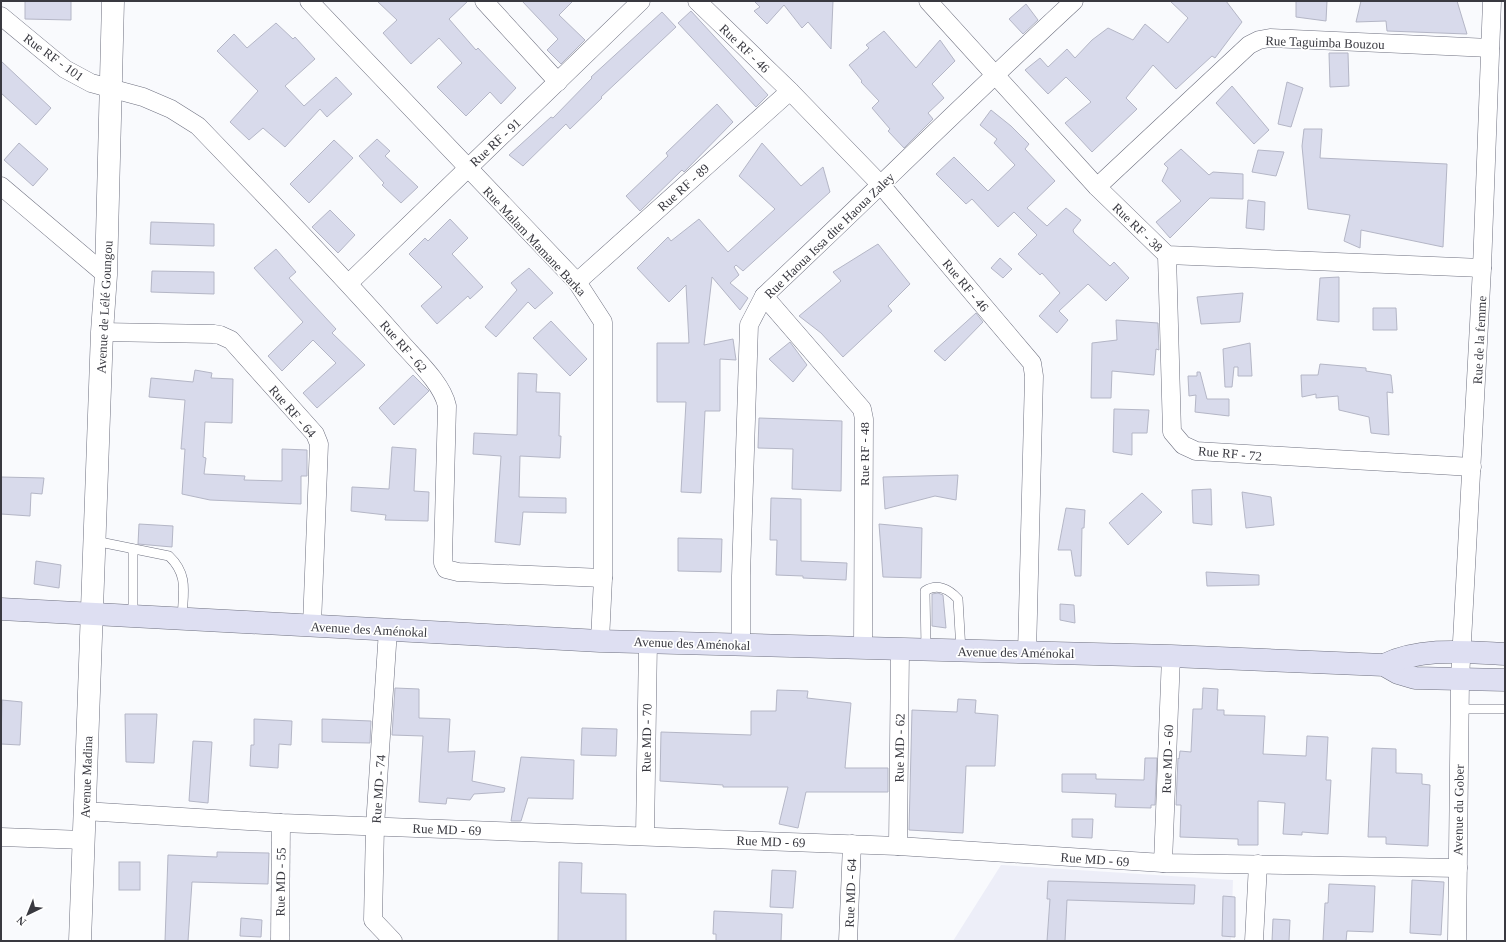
<svg xmlns="http://www.w3.org/2000/svg" width="1506" height="942" viewBox="0 0 1506 942" font-family="'Times New Roman',serif">
<style>
.built{fill:#edeef8}
.building{fill:#d8daeb;stroke:#b4b6c6}
.lines{fill:none;stroke-linecap:round;stroke-linejoin:round}
.service-casing{stroke:#6f7180;stroke-width:10}
.minor-casing{stroke:#6f7180;stroke-width:19}
.tertiary-casing{stroke:#6f7180;stroke-width:23}
.secondary-casing{stroke:#6f7180;stroke-width:23}
.service{stroke:#fff;stroke-width:9}
.minor{stroke:#fff;stroke-width:18}
.tertiary{stroke:#fff;stroke-width:22}
.secondary{stroke:#dedff2;stroke-width:22}
.labels{text-anchor:middle;stroke-width:3.5;stroke-linejoin:round;paint-order:stroke}
.street-label{font-size:13px;fill:#393940;stroke:#fff}
</style>
<rect width="100%" height="100%" fill="#f9fafd"/>
<path class="built" d="M1001,865L1233,880L1231,941H953Z"/>
<g class="building">
<path d="M25,1H71V20L25,19Z"/>
<path d="M377,1H468L449,19L476,50L478,48L516,88L501,104L490,92L466,116L437,87L462,63L439,38L411,64L383,33L397,20Z"/>
<path d="M522,1H573L559,15L585,40L561,64L547,50L558,39Z"/>
<path d="M754,1H833L831,49L808,22L802,28L784,5L767,24L754,11L760,7Z"/>
<path d="M1170,1H1226L1242,22L1215,58L1212,56L1176,89L1153,65L1126,98L1137,109L1092,152L1065,123L1091,102L1066,77L1048,94L1025,70L1040,58L1048,67L1067,49L1075,58L1092,40L1108,28L1133,40L1145,24L1168,43L1188,18Z"/>
<path d="M1296,1H1327L1326,21L1296,17Z"/>
<path d="M1361,1H1457L1467,34L1387,31L1386,21L1356,22Z"/>
<path d="M1026,4L1038,20L1023,34L1009,19Z"/>
<path d="M691,11L768,95L756,107L678,23Z"/>
<path d="M662,12L676,27L601,97L602,98L570,129L566,124L523,166L509,155L551,117L553,118L592,78L591,77Z"/>
<path d="M276,23L293,39L295,37L315,59L285,86L304,106L336,77L352,94L327,117L320,109L285,147L263,128L249,140L230,122L258,91L217,51L234,34L247,48Z"/>
<path d="M884,31L916,68L940,40L955,61L932,84L944,98L928,113L933,119L904,148L888,131L890,129L872,108L879,101L861,82L862,81L849,65L869,48L866,45Z"/>
<path d="M1329,53H1348L1349,86L1330,87Z"/>
<path d="M1,61L51,108L36,125L1,93Z"/>
<path d="M1287,82L1303,88L1291,127L1278,124Z"/>
<path d="M1232,86L1269,130L1254,144L1216,103Z"/>
<path d="M717,104L733,122L684,172L682,170L640,211L626,196L668,156L666,153Z"/>
<path d="M991,110L1011,126L1029,144L1025,149L1055,181L1027,208L1047,226L1066,208L1081,220L1073,230L1074,233L1110,266L1114,262L1129,278L1106,301L1088,284L1059,311L1068,320L1057,333L1039,316L1060,293L1042,273L1040,275L1018,254L1037,235L1014,212L998,227L972,199L966,204L936,174L954,157L988,191L1015,165L994,143L997,139L980,125Z"/>
<path d="M1304,129H1322L1320,158L1447,164L1443,247L1361,230L1360,248L1344,241L1350,215L1308,209L1302,146Z"/>
<path d="M377,139L390,151L385,156L418,187L401,203L382,185L384,183L359,156Z"/>
<path d="M334,140L353,158L309,203L290,184Z"/>
<path d="M19,143L48,169L33,186L4,160Z"/>
<path d="M762,143L801,186L823,167L830,192L743,271L736,265L734,267L739,275L730,283L748,298L740,310L712,277L704,345L733,339L736,360L720,359V411H705L701,493L681,492L686,402H657V343H689L686,285L669,302L637,268L668,237L671,241L699,219L728,252L775,209L739,176Z"/>
<path d="M1181,149L1209,175L1213,172L1243,174V199L1210,198L1170,238L1156,222L1181,201L1162,181L1168,168L1164,164Z"/>
<path d="M1258,150L1284,152L1276,176L1252,172Z"/>
<path d="M1248,200L1265,202L1264,230L1246,228Z"/>
<path d="M330,210L355,235L338,253L312,227Z"/>
<path d="M450,219L468,238L452,254L483,287L470,299L468,296L437,324L421,306L442,287L409,254L425,238L428,241Z"/>
<path d="M151,222L214,224V246L150,244Z"/>
<path d="M878,244L910,284L888,306L892,311L843,357L821,333L799,316L841,281L833,272Z"/>
<path d="M276,249L296,272L289,278L336,329L332,333L365,365L317,408L303,393L336,363L313,340L282,371L268,356L303,322L254,268Z"/>
<path d="M1000,258L1012,269L1003,278L991,268Z"/>
<path d="M529,268L553,293L535,309L528,302L496,337L485,327L517,290L511,283Z"/>
<path d="M152,271L214,272V294L151,292Z"/>
<path d="M1339,277V322L1317,320L1320,278Z"/>
<path d="M1243,293L1240,322L1201,324L1197,297Z"/>
<path d="M1373,308H1396L1397,330H1373Z"/>
<path d="M976,313L983,322L945,361L934,351Z"/>
<path d="M1116,320L1158,323L1159,350L1156,349L1154,375L1112,371L1111,398H1091L1092,343L1117,340Z"/>
<path d="M551,321L587,359L570,376L533,338Z"/>
<path d="M790,342L807,365L793,382L769,359Z"/>
<path d="M1250,343L1252,376H1238V367H1234L1232,387H1225L1223,349Z"/>
<path d="M1320,364L1366,368V371L1391,375L1393,393L1387,392L1389,435L1371,433L1369,417L1339,410L1338,396L1316,398V394L1302,397L1301,375H1318Z"/>
<path d="M195,370L212,373L211,378L233,379L232,423L205,422L203,457L206,458L204,474L245,476L244,480L282,481V449L307,450V476H301V504L210,500L182,494L185,449H181L185,400L149,397L151,378L193,382Z"/>
<path d="M1197,372H1200L1207,399H1229V416L1195,412L1196,395L1189,396L1188,376H1197Z"/>
<path d="M518,373L537,374L536,392L560,393L559,436H561L560,458L520,456L519,497L566,498V513L523,512L520,545L495,542L501,456L473,454L474,433L517,435Z"/>
<path d="M413,375L429,391L394,425L379,408Z"/>
<path d="M1114,409L1149,410L1147,433H1132V455L1113,452Z"/>
<path d="M759,418L842,421L841,491L792,489L793,449L758,448Z"/>
<path d="M392,447L416,449L414,491L429,492L428,521L385,520L386,515L351,511L352,487L389,489Z"/>
<path d="M958,475L956,500L935,496L885,509L883,477Z"/>
<path d="M1,477L44,478L42,494L31,493L30,516L1,514Z"/>
<path d="M1211,489L1212,525L1193,523L1192,490Z"/>
<path d="M1242,492L1271,497L1274,525L1246,528Z"/>
<path d="M1142,493L1162,512L1128,545L1109,523Z"/>
<path d="M771,498L801,499V561L847,563L846,580L803,578V576L776,575L777,540H770Z"/>
<path d="M1066,508L1085,510L1084,528H1082L1081,576H1075L1071,550H1058Z"/>
<path d="M139,524L173,526L172,547L138,544Z"/>
<path d="M879,524L922,528L921,578L883,577Z"/>
<path d="M678,538L722,539L721,572L678,571Z"/>
<path d="M36,561L61,565L59,588L34,584Z"/>
<path d="M1206,572L1259,575V585L1207,586Z"/>
<path d="M938,593L943,595L946,628L932,626V594Z"/>
<path d="M1060,604L1074,605L1075,623L1060,620Z"/>
<path d="M395,688L419,689V718L450,719L448,752L475,751L472,781L505,788L504,792L474,794L470,800L447,798L446,804L419,802L423,736L392,735Z"/>
<path d="M1203,688L1218,689L1217,710H1224V715L1265,716L1263,754L1306,756L1307,736L1328,737L1326,780H1331L1328,834L1302,832V835L1283,834L1285,803L1258,801V845H1238V839L1180,837L1181,805H1176L1178,758L1179,759L1180,751L1191,752L1193,709H1202Z"/>
<path d="M777,690L808,691L807,698L851,703L845,768H888V792H806L798,828L779,824L788,787H723V785L660,781L661,732L751,735V711H776Z"/>
<path d="M958,699L976,700L975,713L998,715L995,766H966L963,833L909,830L912,710L957,712Z"/>
<path d="M2,700L22,702L20,745L1,744Z"/>
<path d="M125,714H157L154,763L126,762Z"/>
<path d="M254,719L292,721L291,745L279,744L278,768L250,766L251,745H254Z"/>
<path d="M322,719L371,721L370,743L322,742Z"/>
<path d="M582,728L617,729L616,756L581,755Z"/>
<path d="M193,741L212,742L208,803L189,801Z"/>
<path d="M1372,748L1396,749V773L1422,774V784L1430,785L1428,846L1386,844V837H1368Z"/>
<path d="M521,757L574,760L573,799L528,798L521,821H511Z"/>
<path d="M1145,758H1157L1155,805H1151V808L1115,807L1116,794L1062,792V774H1096V779L1144,780Z"/>
<path d="M1072,819H1093L1092,838L1072,837Z"/>
<path d="M217,852L269,853L268,884L192,882L188,941H165L168,855L217,857Z"/>
<rect x="119" y="862" width="21" height="28"/>
<path d="M559,862L582,863L581,893L626,894V941H558Z"/>
<path d="M772,870L796,871L793,908L770,907Z"/>
<path d="M1412,880L1444,882L1441,935L1410,933Z"/>
<path d="M1048,881L1195,885L1194,904L1067,900L1065,941H1047L1050,899H1047Z"/>
<path d="M1329,884L1375,886L1373,932L1347,931L1346,941H1323L1325,903H1328Z"/>
<path d="M1223,896L1235,897V937L1222,936Z"/>
<path d="M714,911L782,914L781,941H716V934H713Z"/>
<path d="M241,918L262,920L261,937L240,936Z"/>
<path d="M1273,919L1290,920L1289,941H1272Z"/>
</g>
<g class="lines">
<defs>
<g id="service">
<path d="M95,541L169,556C189,575 183,593 182,619"/>
<path d="M133,549V616"/>
<path d="M926,650L925,591C937,583 949,589 958,599L961,651"/>
<path d="M1459,709H1505"/>
</g>
<g id="minor">
<path d="M309,1L577,282L603,322V578L600,641"/>
<path d="M484,1L558,82"/>
<path d="M697,1L790,91L881,185L1032,363L1034,376L1027,653"/>
<path d="M928,1L1097,187L1167,255L1482,268"/>
<path d="M1,16L65,69L91,83L143,97L171,109L198,126C265,196 333,265 397,338C413,357 442,382 447,406L443,557V563L446,569L458,572L603,578"/>
<path d="M1,186L106,275"/>
<path d="M1097,187L1249,45L1259,40L1270,38L1490,48"/>
<path d="M1167,255L1172,432L1183,445L1196,451L1472,467"/>
<path d="M577,282L790,91"/>
<path d="M349,283L641,1"/>
<path d="M764,296L862,409L864,419L863,649"/>
<path d="M102,332L214,334L220,335L231,340L315,434L319,444L312,625"/>
<path d="M388,630L375,826L373,920L393,941"/>
<path d="M741,638V576L749,325L764,296C868,198 969,98 1074,1"/>
<path d="M84,811L281,823L898,846L1163,863L1458,868"/>
<path d="M645,836L648,641"/>
<path d="M1,837L84,840"/>
<path d="M898,846L900,649"/>
<path d="M1163,863L1171,656"/>
<path d="M280,941L281,823"/>
<path d="M848,941L852,844"/>
<path d="M1254,941L1258,864"/>
<path d="M1457,941L1460,679L1482,268L1492,1"/>
</g>
<path id="tertiary" d="M80,941L102,332L106,275L113,1"/>
<g id="secondary">
<path d="M1,609L600,641L1171,656L1384,665L1398,673L1415,678L1505,680"/>
<path d="M1384,665C1421,647 1465,652 1505,654"/>
</g>
</defs>
<use href="#service" class="service-casing"/>
<use href="#minor" class="minor-casing"/>
<use href="#tertiary" class="tertiary-casing"/>
<use href="#secondary" class="secondary-casing"/>
<use href="#service" class="service"/>
<use href="#minor" class="minor"/>
<use href="#tertiary" class="tertiary"/>
<use href="#secondary" class="secondary"/>
</g>
<g class="labels">
<g class="street-label">
<text transform="translate(1325 42) rotate(2)" y="5">Rue Taguimba Bouzou</text>
<text transform="translate(745 48) rotate(44)" y="5">Rue RF - 46</text>
<text transform="translate(54 57) rotate(36)" y="5">Rue RF - 101</text>
<text transform="translate(495 142) rotate(-43)" y="5">Rue RF - 91</text>
<text transform="translate(683 187) rotate(-42)" y="5">Rue RF - 89</text>
<text transform="translate(1138 227) rotate(44)" y="5">Rue RF - 38</text>
<text transform="translate(829 235) rotate(-44)" y="5">Rue Haoua Issa dite Haoua Zaley</text>
<text transform="translate(535 241) rotate(47)" y="5">Rue Malam Mamane Barka</text>
<text transform="translate(966 285) rotate(50)" y="5">Rue RF - 46</text>
<text transform="translate(104 307) rotate(-87)" y="5">Avenue de Lélé Goungou</text>
<text transform="translate(1479 340) rotate(-87)" y="5">Rue de la femme</text>
<text transform="translate(404 346) rotate(49)" y="5">Rue RF - 62</text>
<text transform="translate(293 411) rotate(49)" y="5">Rue RF - 64</text>
<text transform="translate(1230 453) rotate(5)" y="5">Rue RF - 72</text>
<text transform="translate(864 454) rotate(-90)" y="5">Rue RF - 48</text>
<text transform="translate(369 629) rotate(3)" y="5">Avenue des Aménokal</text>
<text transform="translate(692 643) rotate(2)" y="5">Avenue des Aménokal</text>
<text transform="translate(1016 652) rotate(1)" y="5">Avenue des Aménokal</text>
<text transform="translate(646 738) rotate(-89)" y="5">Rue MD - 70</text>
<text transform="translate(899 748) rotate(-89)" y="5">Rue MD - 62</text>
<text transform="translate(1167 759) rotate(-88)" y="5">Rue MD - 60</text>
<text transform="translate(86 777) rotate(-88)" y="5">Avenue Madina</text>
<text transform="translate(378 789) rotate(-86)" y="5">Rue MD - 74</text>
<text transform="translate(1458 810) rotate(-89)" y="5">Avenue du Gober</text>
<text transform="translate(447 829) rotate(2)" y="5">Rue MD - 69</text>
<text transform="translate(771 841) rotate(2)" y="5">Rue MD - 69</text>
<text transform="translate(1095 859) rotate(4)" y="5">Rue MD - 69</text>
<text transform="translate(280 882) rotate(-89)" y="5">Rue MD - 55</text>
<text transform="translate(850 893) rotate(-88)" y="5">Rue MD - 64</text>
</g>
</g>
<rect width="1506" height="942" fill="none" stroke="#393940" stroke-width="4"/>
<g transform="translate(28 914) rotate(223)" stroke="#ffffff" stroke-width="3" paint-order="stroke">
<path d="M0-3L7 15L0 10L-7 15Z" fill="#393940"/>
<text y="-6" font-size="11" font-weight="bold" text-anchor="middle" fill="#393940">N</text>
</g>
</svg>
